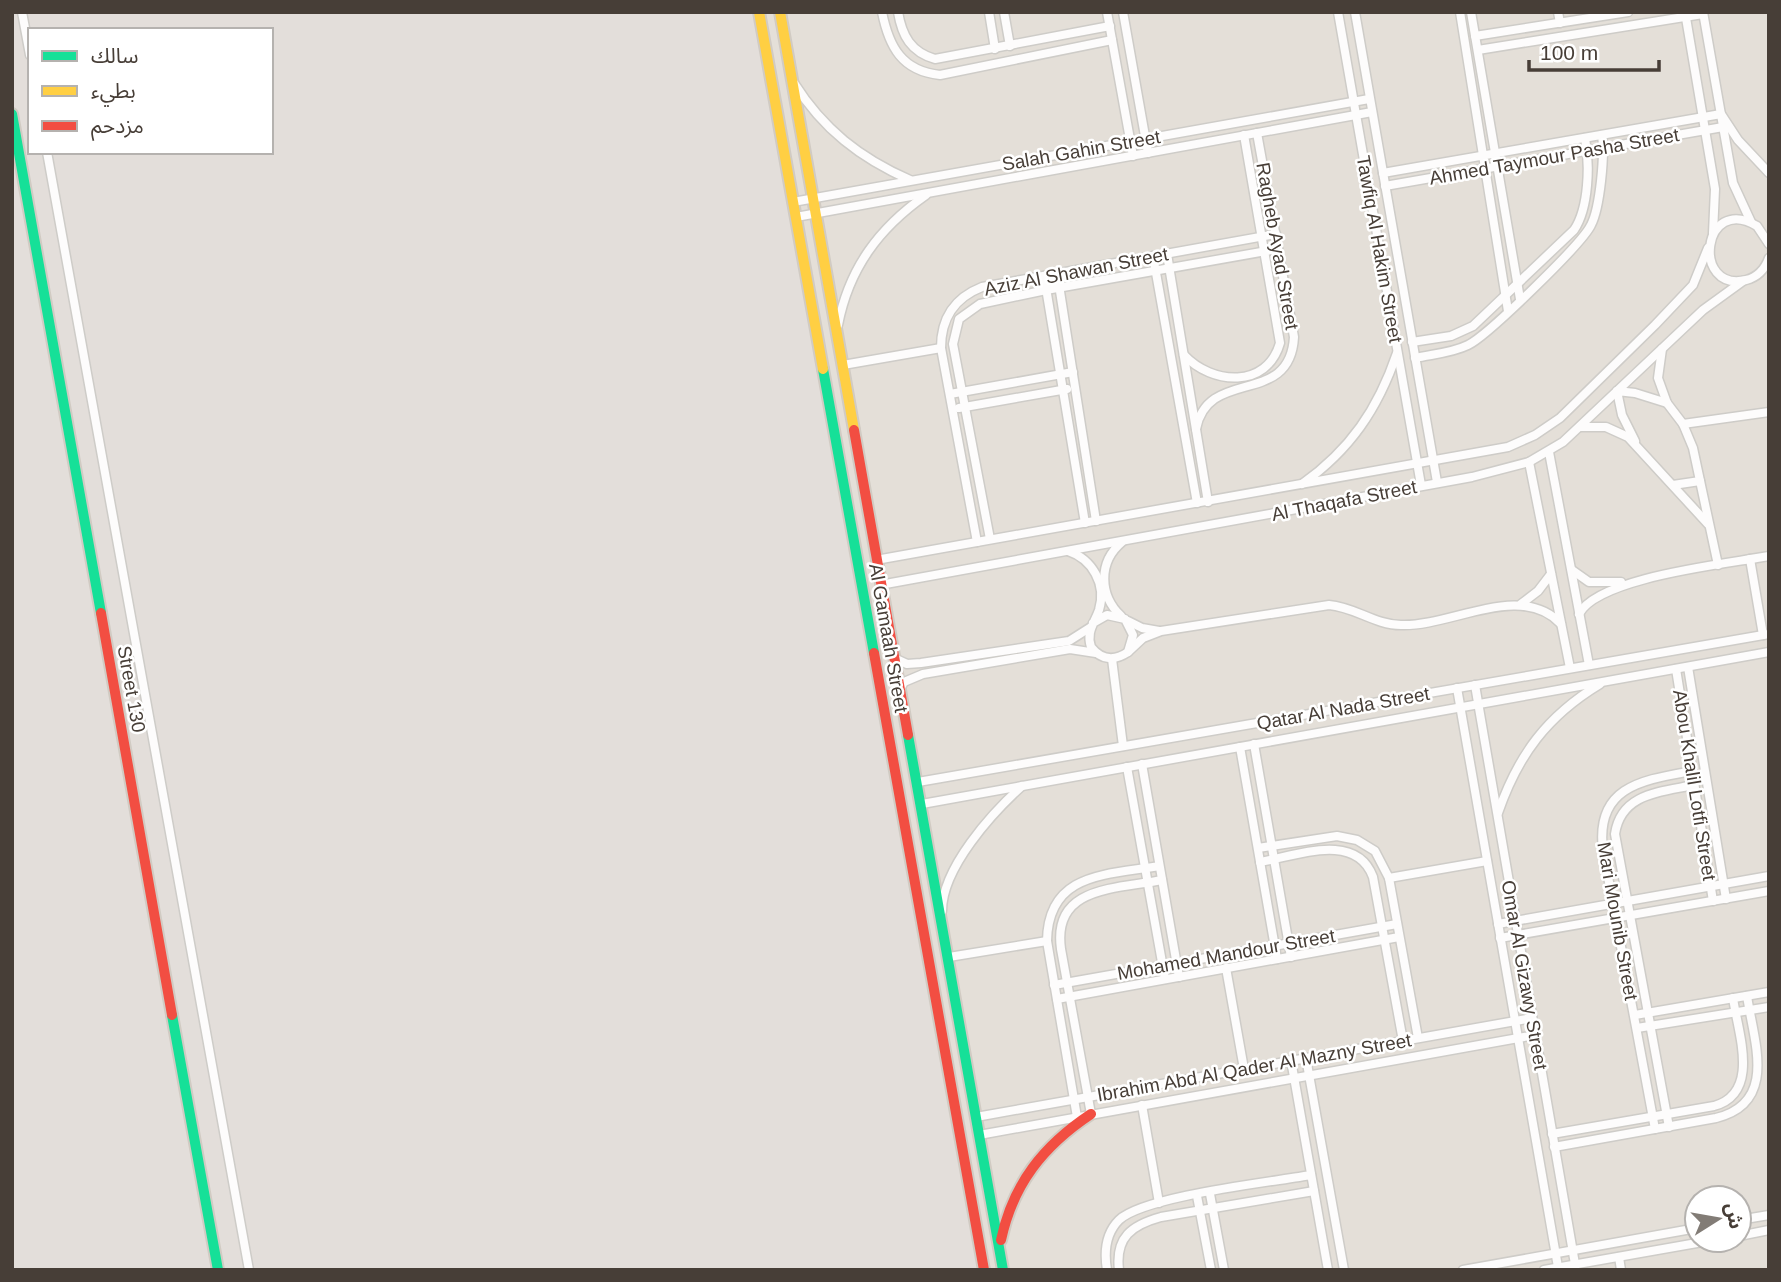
<svg xmlns="http://www.w3.org/2000/svg" width="1781" height="1282" viewBox="0 0 1781 1282" font-family="Helvetica,'Noto Sans Arabic',sans-serif">
<style>
.residential{fill:#e4dfd8;fill-rule:evenodd}
.industrial{fill:#e3deda;fill-rule:evenodd}
.lines{fill:none;stroke-linecap:round;stroke-linejoin:round}
.street-casing{stroke:#ceccc8;stroke-width:11}
.fast-casing{stroke:#d1cbc3;stroke-width:14}
.slow-casing{stroke:#d1cbc3;stroke-width:14}
.jam-casing{stroke:#d1cbc3;stroke-width:14}
.street{stroke:#fdfcfc;stroke-width:8}
.fast{stroke:#16e098;stroke-width:10}
.slow{stroke:#ffcf43;stroke-width:10}
.jam{stroke:#f24e42;stroke-width:10}
.labels{text-anchor:middle;stroke-width:5;stroke-linejoin:round;paint-order:stroke}
.street-label{font-size:19px;fill:#473e37;stroke:#fff}
</style>
<rect width="100%" height="100%" fill="#f0eeeb"/>
<path class="residential" d="M763,12H1769V1270H986ZM1697,1198H1739V1240H1697Z"/>
<path class="industrial" d="M12,12H763L986,1270H12ZM30,30H271V152H30Z"/>
<g class="lines">
<defs>
<g id="street">
<path d="M22,12L30,55"/>
<path d="M882,12C889,47 902,71 940,75L1112,40"/>
<path d="M898,12C902,36 911,52 935,59L1110,26"/>
<path d="M989,12L995,49"/>
<path d="M1004,12L1010,46"/>
<path d="M1107,12L1133,156"/>
<path d="M1123,12L1148,153"/>
<path d="M1338,12L1421,485"/>
<path d="M1355,12L1437,482"/>
<path d="M1460,12L1508,311"/>
<path d="M1471,12L1520,299"/>
<path d="M1558,12L1560,23"/>
<path d="M1685,12L1715,189L1713,233"/>
<path d="M1703,12L1733,183L1751,222"/>
<path d="M1475,36L1628,12"/>
<path d="M1478,50L1703,14"/>
<path d="M794,83C823,129 860,158 910,180"/>
<path d="M47,152L249,1270"/>
<path d="M1383,173L1721,114L1738,140L1769,173"/>
<path d="M1385,186L1723,127"/>
<path d="M793,202L1369,99"/>
<path d="M796,217L1372,112"/>
<path d="M1769,244L1757,226C1702,193 1691,293 1746,280C1758,277 1765,269 1769,258"/>
<path d="M1167,254L1208,502"/>
<path d="M1153,256L1197,503"/>
<path d="M1044,276L1085,523"/>
<path d="M1059,285L1096,521"/>
<path d="M838,325C849,268 879,228 926,195"/>
<path d="M1412,342L1451,336L1473,326L1574,230C1589,208 1590,164 1585,138"/>
<path d="M1662,349L1658,378L1667,403L1683,424L1693,448L1718,565"/>
<path d="M1184,355C1212,385 1267,389 1280,343L1244,135"/>
<path d="M1415,358C1433,354 1452,353 1468,345C1487,336 1582,244 1591,225C1600,208 1605,155 1602,135"/>
<path d="M843,365L941,348"/>
<path d="M950,394L1073,372"/>
<path d="M959,408L1067,389"/>
<path d="M1683,424L1769,412"/>
<path d="M1580,427H1606L1628,437L1708,524"/>
<path d="M1196,429C1208,366 1290,408 1294,337L1257,133"/>
<path d="M1635,441L1622,415L1617,391L1635,393L1667,403"/>
<path d="M1549,452L1589,665"/>
<path d="M1529,462L1570,668"/>
<path d="M1302,484C1350,450 1378,409 1397,353"/>
<path d="M1673,485L1700,481"/>
<path d="M990,539L953,344L959,319L980,304L1046,290L1278,249"/>
<path d="M977,542L941,348C941,318 954,298 982,287L1276,234"/>
<path d="M1068,551C1092,559 1107,584 1099,610C1094,624 1086,632 1091,647C1102,661 1115,661 1128,652L1133,635L1125,619L1107,615L1093,623"/>
<path d="M1750,559L1763,635"/>
<path d="M876,560L1508,447L1535,435L1560,418L1655,325L1693,285L1708,248"/>
<path d="M1572,570L1589,582H1621"/>
<path d="M880,585L1472,477L1529,462L1563,442L1703,310L1743,281"/>
<path d="M1521,604L1538,591L1551,574"/>
<path d="M1579,614C1598,577 1727,564 1769,556"/>
<path d="M1121,616C1099,595 1098,562 1122,542"/>
<path d="M1128,621L1142,628L1159,631"/>
<path d="M1128,652L1143,638L1161,631L1329,605C1355,607 1375,625 1401,625C1451,627 1521,581 1561,624"/>
<path d="M894,658L907,664L921,663L1069,641L1091,627"/>
<path d="M1112,659L1123,746"/>
<path d="M1688,667L1726,899"/>
<path d="M1676,669L1713,901"/>
<path d="M1475,685L1575,1264"/>
<path d="M1457,688L1558,1267"/>
<path d="M899,691L904,682L923,674L1070,649L1096,653"/>
<path d="M1254,744L1291,957"/>
<path d="M1240,747L1277,959"/>
<path d="M1142,764L1179,977"/>
<path d="M1127,767L1165,979"/>
<path d="M918,782L1769,634"/>
<path d="M922,804L1769,652"/>
<path d="M1498,813C1518,755 1547,716 1600,684"/>
<path d="M1258,848L1337,836L1357,840L1375,851L1389,878L1418,1038"/>
<path d="M1260,862C1296,856 1356,831 1373,877L1403,1041"/>
<path d="M1389,878L1487,861"/>
<path d="M942,911C942,868 992,813 1022,786"/>
<path d="M1498,924L1769,876"/>
<path d="M1500,938L1769,891"/>
<path d="M949,957L1047,941"/>
<path d="M1226,968L1244,1069"/>
<path d="M1054,985L1397,924"/>
<path d="M1057,999L1399,937"/>
<path d="M1635,1015L1769,992"/>
<path d="M1637,1028L1769,1007"/>
<path d="M1306,1058L1344,1270"/>
<path d="M1291,1060L1328,1270"/>
<path d="M1142,1105L1159,1203"/>
<path d="M1091,1114L1061,949C1052,886 1116,889 1162,880"/>
<path d="M976,1117L1532,1018"/>
<path d="M1077,1117L1047,941C1048,872 1107,875 1159,866"/>
<path d="M1669,1127L1615,834C1621,793 1661,792 1694,785"/>
<path d="M1655,1129L1603,850C1595,786 1643,780 1692,771"/>
<path d="M1552,1134L1714,1106C1761,1093 1738,1033 1733,998"/>
<path d="M979,1135L1535,1035"/>
<path d="M1554,1147L1716,1118C1778,1103 1754,1042 1747,996"/>
<path d="M1210,1194L1224,1270"/>
<path d="M1197,1196L1211,1270"/>
<path d="M1739,1220L1769,1215"/>
<path d="M1739,1236L1769,1230"/>
<path d="M1619,1257L1621,1270"/>
<path d="M1107,1270C1104,1252 1105,1234 1119,1220C1144,1196 1272,1182 1311,1175"/>
<path d="M1119,1270C1115,1237 1132,1225 1161,1217L1314,1191"/>
<path d="M1463,1270L1697,1228"/>
<path d="M1544,1270L1714,1240"/>
</g>
<g id="fast">
<path d="M12,114L101,613"/>
<path d="M823,369L874,653"/>
<path d="M908,735L1003,1270"/>
<path d="M172,1015L218,1270"/>
</g>
<g id="slow">
<path d="M759,12L823,369"/>
<path d="M780,12L854,430"/>
</g>
<g id="jam">
<path d="M854,430L908,735"/>
<path d="M101,613L172,1015"/>
<path d="M874,653L984,1270"/>
<path d="M1001,1240C1013,1184 1043,1146 1091,1114"/>
</g>
</defs>
<use href="#street" class="street-casing"/>
<use href="#fast" class="fast-casing"/>
<use href="#slow" class="slow-casing"/>
<use href="#jam" class="jam-casing"/>
<use href="#street" class="street"/>
<use href="#fast" class="fast"/>
<use href="#slow" class="slow"/>
<use href="#jam" class="jam"/>
</g>
<g class="labels">
<g class="street-label">
<text transform="translate(1081 150) rotate(-10)" y="7">Salah Gahin Street</text>
<text transform="translate(1554 156) rotate(-10)" y="7">Ahmed Taymour Pasha Street</text>
<text transform="translate(1278 246) rotate(80)" y="7">Ragheb Ayad Street</text>
<text transform="translate(1380 249) rotate(80)" y="7">Tawfiq Al Hakim Street</text>
<text transform="translate(1076 271) rotate(-11)" y="7">Aziz Al Shawan Street</text>
<text transform="translate(1344 500) rotate(-11)" y="7">Al Thaqafa Street</text>
<text transform="translate(889 638) rotate(80)" y="7">Al Gamaah Street</text>
<text transform="translate(132 689) rotate(80)" y="7">Street 130</text>
<text transform="translate(1343 708) rotate(-10)" y="7">Qatar Al Nada Street</text>
<text transform="translate(1695 785) rotate(81)" y="7">Abou Khalil Lotfi Street</text>
<text transform="translate(1618 921) rotate(80)" y="7">Mari Mounib Street</text>
<text transform="translate(1226 954) rotate(-10)" y="7">Mohamed Mandour Street</text>
<text transform="translate(1525 975) rotate(80)" y="7">Omar Al Gizawy Street</text>
<text transform="translate(1254 1067) rotate(-10)" y="7">Ibrahim Abd Al Qader Al Mazny Street</text>
</g>
</g>
<rect width="1781" height="1282" fill="none" stroke="#473e37" stroke-width="28"/>
<rect x="28" y="28" width="245" height="126" fill="#ffffff" stroke="#b5b2af" stroke-width="2"/>
<rect x="42" y="51" width="35" height="10" fill="#16e098" stroke="#b5b2af" stroke-width="2"/>
<text x="91" y="63" font-size="21" fill="#473e37">سالك</text>
<rect x="42" y="86" width="35" height="10" fill="#ffcf43" stroke="#b5b2af" stroke-width="2"/>
<text x="91" y="98" font-size="21" fill="#473e37">بطيء</text>
<rect x="42" y="121" width="35" height="10" fill="#f24e42" stroke="#b5b2af" stroke-width="2"/>
<text x="91" y="133" font-size="21" fill="#473e37">مزدحم</text>
<g transform="translate(1718 1219) rotate(79)"><circle r="33" fill="#ffffff" stroke="#b5b2af" stroke-width="2"/>
<path d="M0-5L12 26L0 18L-12 26Z" fill="#827c76"/>
<text y="-10" font-size="19" font-weight="bold" text-anchor="middle" fill="#473e37">ش</text>
</g>
<path d="M1529 60v10h130v-10" fill="none" stroke="#473e37" stroke-width="3.5"/>
<text x="1540" y="60" font-size="21" fill="#473e37" stroke="#ffffff" stroke-width="5" paint-order="stroke">100 m</text>
</svg>
